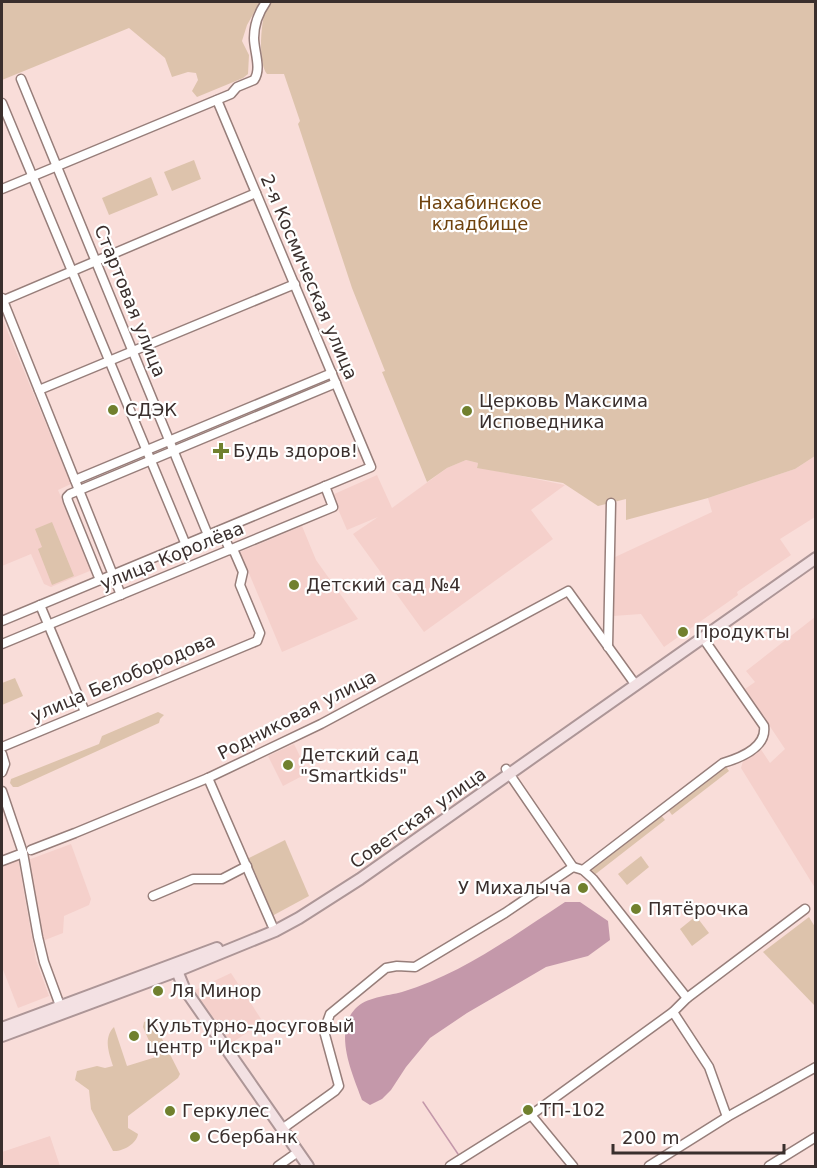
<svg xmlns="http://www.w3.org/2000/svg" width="817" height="1168" viewBox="0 0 817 1168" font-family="'DejaVu Sans',sans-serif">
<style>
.built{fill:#f5d0cb}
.green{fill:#ddc3ac}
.water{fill:#c498aa}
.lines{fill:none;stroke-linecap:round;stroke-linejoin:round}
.stream{stroke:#c498aa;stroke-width:1.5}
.minor-casing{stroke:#977e7a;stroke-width:11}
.major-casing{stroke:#ad9697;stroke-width:14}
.minor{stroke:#fff;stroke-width:8}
.major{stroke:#f3e1e3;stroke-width:10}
.poi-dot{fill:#70802e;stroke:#fff;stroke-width:2}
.labels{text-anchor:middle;stroke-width:4.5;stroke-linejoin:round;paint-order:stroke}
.park-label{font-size:18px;fill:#6f420d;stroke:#fff}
.street-label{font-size:18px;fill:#3a2f2d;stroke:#fff}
.poi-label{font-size:18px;fill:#3a2f2d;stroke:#fff;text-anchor:start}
</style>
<rect width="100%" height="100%" fill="#f9ddd9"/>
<g class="built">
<path d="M2,318L71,484L58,490L92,570L51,587L44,584L31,554L2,566Z"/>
<path d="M815,456V517L780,539L791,555L737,592L738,595L664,647L641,614L613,616V558L712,512L708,498L795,469Z"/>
<path d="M466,460L478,463L477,467L565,485L531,510L553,539L424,632L353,534L378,517L347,530L332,495L377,475L392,508L447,468Z"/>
<path d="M302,526L316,560L358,619L282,652L240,552Z"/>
<path d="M815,617V888L741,768L744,758L760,748L770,763L785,749L745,689L755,682L746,671Z"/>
<path d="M294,744L308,773L283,786L268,756Z"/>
<path d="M71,844L91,899L89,905L64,916L63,933L45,940L42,938L28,860Z"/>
<path d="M18,858L36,960L49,996L18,1008L2,967V864Z"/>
<path d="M231,973L263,1022L230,1044L193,991Z"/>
<path d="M50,1136L60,1166H2V1152Z"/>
</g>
<g class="green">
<path d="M2,2H260L247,25L242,41L249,55L248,74L243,78L197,97L192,91L198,80L196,73L188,72L172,77L165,58L129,28L2,80Z"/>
<path d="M271,2H815V456L795,469L708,498L626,520V499L598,506L563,483L477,468L478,463L466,460L447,468L427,482L382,372L385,371L352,288L298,124L300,121L284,74H267C258,63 261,28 264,15C265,10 268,6 271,2Z"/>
<path d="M194,160L201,179L172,191L164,172Z"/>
<path d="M151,177L158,195L109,215L102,198Z"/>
<path d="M52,522L74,576L52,585L38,549L42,547L35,529Z"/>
<path d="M15,678L23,696L2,705V683Z"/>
<path d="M158,712L164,715L160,719L159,723L18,787H13L10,783L11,779L99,744L102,736Z"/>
<path d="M724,764L729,771L672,815L667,808Z"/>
<path d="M660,814L665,820L593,876L588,869Z"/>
<path d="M285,840L309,896L272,916L247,859Z"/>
<path d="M641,856L649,867L627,885L618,874Z"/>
<path d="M696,916L709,933L692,946L680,929Z"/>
<path d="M809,917L815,927V1006L763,952Z"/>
<path d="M152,1019L180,1074L178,1078L128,1116V1128L138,1134C137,1143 123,1152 113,1151L91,1109L89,1090L75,1080L77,1071L97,1066L105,1068L113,1066C109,1053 103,1038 114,1027L127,1066L156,1057L143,1027L144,1022Z"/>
</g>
<path class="water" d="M565,902H580L608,921L610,940L588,956L546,967L467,1013L430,1038L406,1067L391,1090L382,1099L370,1105L362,1100C353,1075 333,1033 355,1009C366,997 387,996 402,992C462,974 513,936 565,902Z"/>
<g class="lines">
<path class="stream" d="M423,1102L458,1154"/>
<defs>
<g id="minor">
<path d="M21,79L208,535"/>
<path d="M2,103L186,545"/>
<path d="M2,189L231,94L237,87L254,80C262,69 254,51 254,38C254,25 259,12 266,2"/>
<path d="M2,298L121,595"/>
<path d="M2,301L256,193"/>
<path d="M39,390L295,284"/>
<path d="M75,480L332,373"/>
<path d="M221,530L230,550"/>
<path d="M100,580L68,501L67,497L70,494L336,383"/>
<path d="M40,605L85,712"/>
<path d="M2,621L371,467L217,100"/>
<path d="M2,644L333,507L325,486"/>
<path d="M608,647L611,503"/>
<path d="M2,747L257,641L260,633L240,585L243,572L233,549"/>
<path d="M2,754L5,764L2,772"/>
<path d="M506,769L573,867"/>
<path d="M208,778L272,925"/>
<path d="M2,791L23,853L38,937L44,962L62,1011"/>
<path d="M31,850L75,833L208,778L321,724L568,591L635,684"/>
<path d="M2,861L23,853"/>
<path d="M583,870L593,879L687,998"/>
<path d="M153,896L193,879H222L247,866"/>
<path d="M673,1012L709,1067L727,1117"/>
<path d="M531,1115L573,1166"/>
<path d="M282,1129L335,1091L339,1086L324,1031L330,1014L386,968L397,966L415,967L505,913L573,867L583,870L723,763C740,758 767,748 764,726L703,638"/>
<path d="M278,1166L298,1152"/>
<path d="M450,1166L531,1115L673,1012L687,998L805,909"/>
<path d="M649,1166L727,1117L816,1067"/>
<path d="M769,1166L816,1137"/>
</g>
<g id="major">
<path d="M175,966L184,988L308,1166"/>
<path d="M2,1028L217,948"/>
<path d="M2,1036L177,971L275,931L299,918L360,879L816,558"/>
</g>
</defs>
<use href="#minor" class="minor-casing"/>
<use href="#major" class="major-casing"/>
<use href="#minor" class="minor"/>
<use href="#major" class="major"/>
</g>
<g class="poi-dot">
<circle cx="113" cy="410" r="6"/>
<circle cx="467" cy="411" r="6"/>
<path d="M218 442h6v6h6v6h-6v6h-6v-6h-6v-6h6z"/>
<circle cx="294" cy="585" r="6"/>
<circle cx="683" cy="632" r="6"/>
<circle cx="288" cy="765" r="6"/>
<circle cx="583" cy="888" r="6"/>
<circle cx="636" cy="909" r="6"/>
<circle cx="158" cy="991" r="6"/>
<circle cx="134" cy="1036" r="6"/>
<circle cx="528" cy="1110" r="6"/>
<circle cx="170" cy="1111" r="6"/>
<circle cx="195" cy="1137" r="6"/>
</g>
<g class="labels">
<g class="park-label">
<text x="480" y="209">Нахабинское<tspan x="480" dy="21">кладбище</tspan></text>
</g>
<g class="street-label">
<text transform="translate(309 277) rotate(67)" y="6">2-я Космическая улица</text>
<text transform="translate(130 301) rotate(68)" y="6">Стартовая улица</text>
<text transform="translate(172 556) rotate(-22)" y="6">улица Королёва</text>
<text transform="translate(123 678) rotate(-23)" y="6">улица Белобородова</text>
<text transform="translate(297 715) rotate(-27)" y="6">Родниковая улица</text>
<text transform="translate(418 818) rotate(-35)" y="6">Советская улица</text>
</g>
<g class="poi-label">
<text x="479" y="407">Церковь Максима<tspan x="479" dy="21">Исповедника</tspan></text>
<text x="125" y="416">СДЭК</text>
<text x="233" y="457">Будь здоров!</text>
<text x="306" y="591">Детский сад №4</text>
<text x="695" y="638">Продукты</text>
<text x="300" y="761">Детский сад<tspan x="300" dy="21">"Smartkids"</tspan></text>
<text x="571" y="894" text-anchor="end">У Михалыча</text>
<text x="648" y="915">Пятёрочка</text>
<text x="170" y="997">Ля Минор</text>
<text x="146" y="1032">Культурно-досуговый<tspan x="146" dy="21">центр "Искра"</tspan></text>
<text x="540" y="1116">ТП-102</text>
<text x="182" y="1117">Геркулес</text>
<text x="207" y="1143">Сбербанк</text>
</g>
</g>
<rect width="817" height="1168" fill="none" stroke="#3a2f2d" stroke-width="6"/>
<path d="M613 1144v9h171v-9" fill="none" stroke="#3a2f2d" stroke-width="3"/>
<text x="622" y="1144" font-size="18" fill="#3a2f2d" stroke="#ffffff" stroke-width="4.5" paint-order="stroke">200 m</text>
</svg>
